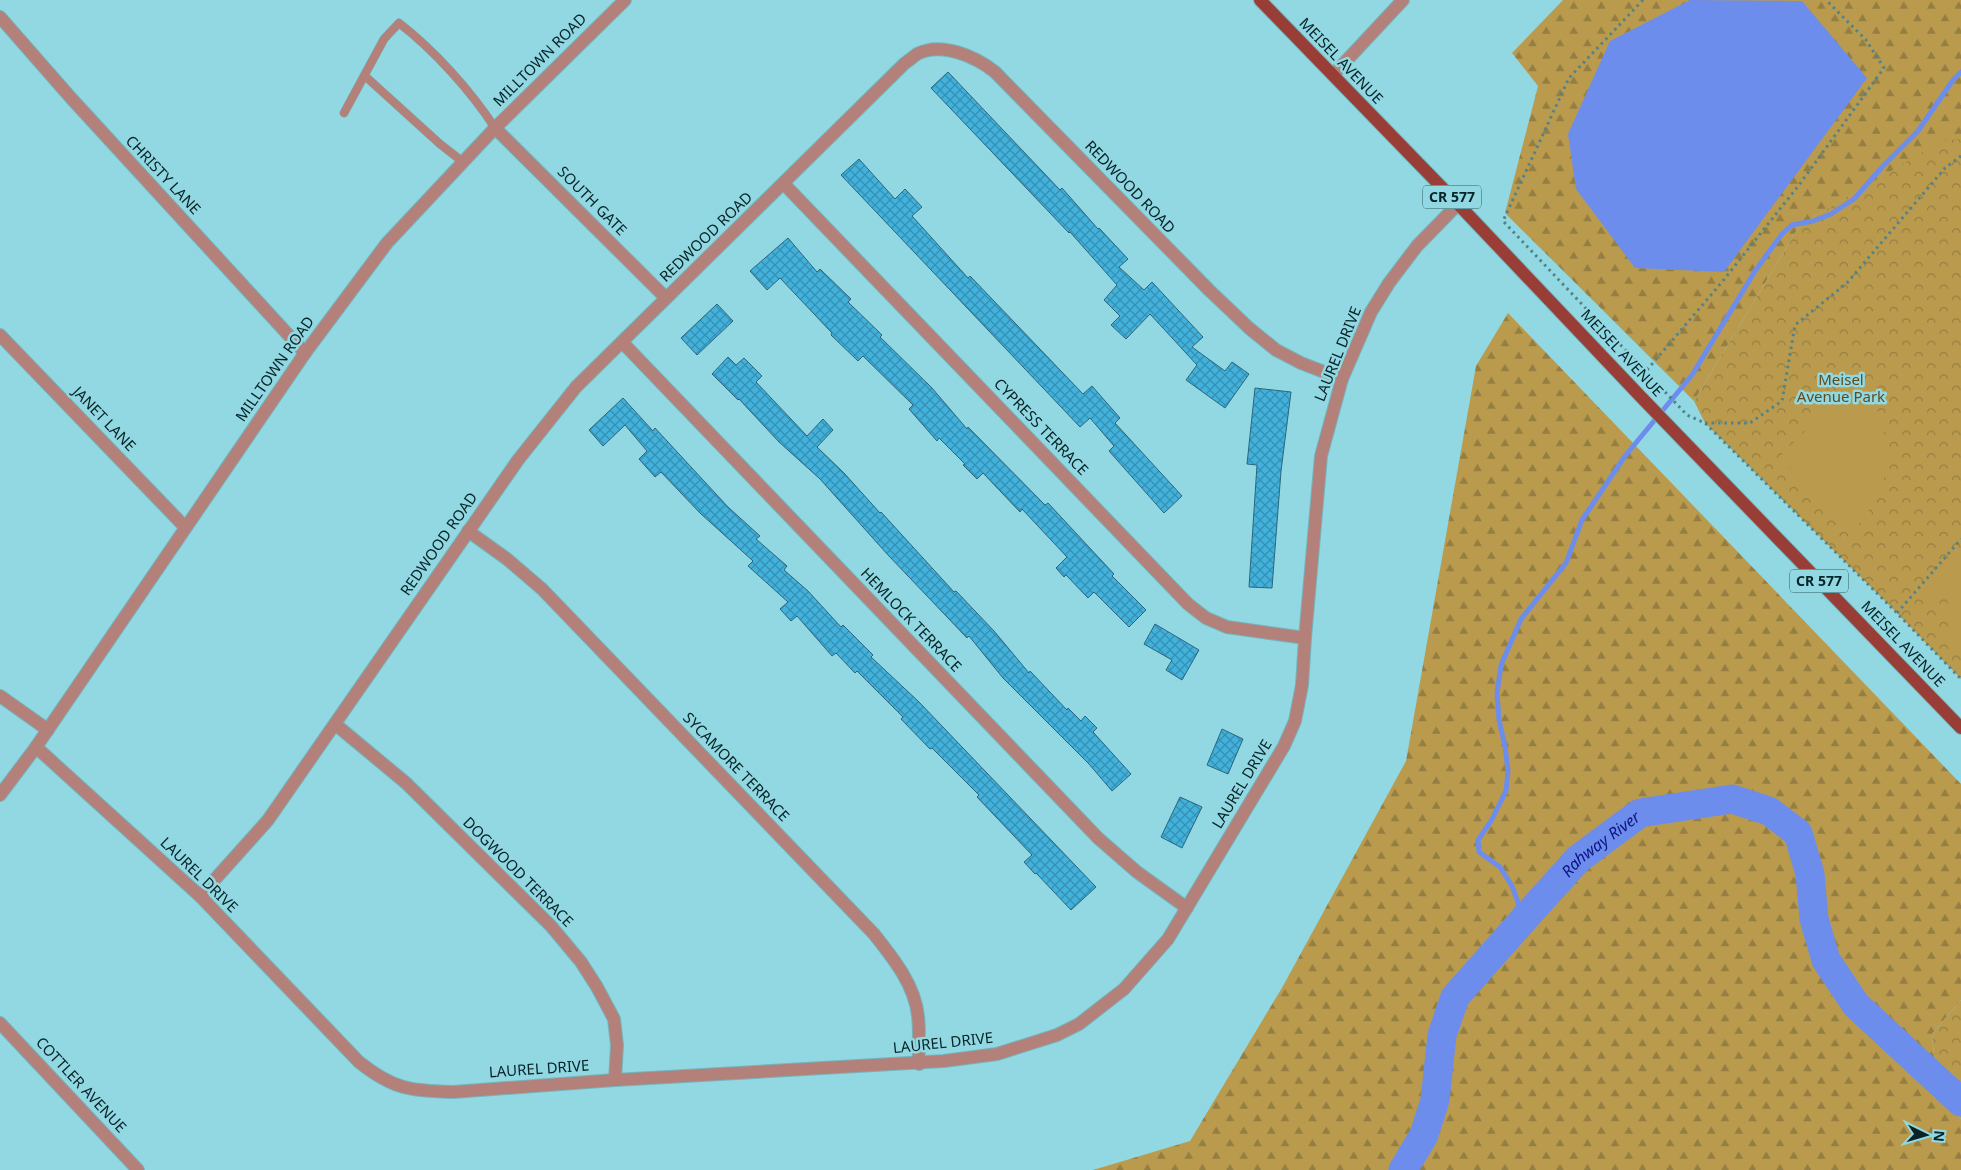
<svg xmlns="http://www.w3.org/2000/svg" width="1961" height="1170" viewBox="0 0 1961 1170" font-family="'Noto Sans',sans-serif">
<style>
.forest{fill:url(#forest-firs)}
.park{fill:url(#park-crowns)}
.pitch{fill:#ba9b4e}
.water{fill:#6c8dec}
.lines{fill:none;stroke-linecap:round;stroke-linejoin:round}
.stream{stroke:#6c8dec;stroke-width:5}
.river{stroke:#6c8dec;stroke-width:29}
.building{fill:url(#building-cross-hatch);stroke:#2b667d}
.service-casing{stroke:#76b4bd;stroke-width:9}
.minor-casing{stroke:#76b4bd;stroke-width:14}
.primary-casing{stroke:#76b4bd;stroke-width:14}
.path{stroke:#50838a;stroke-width:3;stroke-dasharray:2.5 4;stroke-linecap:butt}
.service{stroke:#b4817a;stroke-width:8}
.minor{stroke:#b4817a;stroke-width:12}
.primary{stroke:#993e36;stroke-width:12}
.labels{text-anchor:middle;stroke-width:5;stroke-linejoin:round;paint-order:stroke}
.shield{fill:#92d8e2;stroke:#305a60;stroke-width:1}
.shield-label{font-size:14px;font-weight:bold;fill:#062428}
.street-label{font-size:15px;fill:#062428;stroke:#92d8e2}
.park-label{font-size:15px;fill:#5f4c1c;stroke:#92d8e2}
.water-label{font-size:16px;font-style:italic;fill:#0e1383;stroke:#92d8e2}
</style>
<defs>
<pattern id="forest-firs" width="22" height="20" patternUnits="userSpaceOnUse" patternTransform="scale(1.25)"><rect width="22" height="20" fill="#ba9b4e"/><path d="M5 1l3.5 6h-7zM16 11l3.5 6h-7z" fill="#957e41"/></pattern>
<pattern id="park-crowns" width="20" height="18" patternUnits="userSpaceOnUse" patternTransform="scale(1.25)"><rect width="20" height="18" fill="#ba9b4e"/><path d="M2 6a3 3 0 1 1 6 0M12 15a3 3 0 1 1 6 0" fill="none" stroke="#957e41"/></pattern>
<pattern id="building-cross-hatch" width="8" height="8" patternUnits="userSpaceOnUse" patternTransform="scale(1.25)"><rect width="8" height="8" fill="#42b1dc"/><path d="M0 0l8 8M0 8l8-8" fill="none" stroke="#3590b2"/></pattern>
</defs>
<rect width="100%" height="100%" fill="#92d8e2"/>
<g class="forest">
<path d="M1563,0H1961V139L1943,141L1800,225L1694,401L1505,213L1538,86L1512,53Z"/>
<path d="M1508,313L1961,784V1000L1932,1034L1938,1097L1961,1119V1170H1093L1190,1141L1283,986L1406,761L1476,366Z"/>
</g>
<g class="park">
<path d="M1961,139V679L1892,608L1705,423L1694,401L1800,225L1943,140Z"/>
<path d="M1961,1000V1119L1938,1097L1932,1034Z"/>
</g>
<g class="pitch">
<path d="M1856,381L1878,412L1887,443L1886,472L1877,498L1853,532L1779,457Z"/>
<path d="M1961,549V656C1949,637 1946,614 1948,592L1937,604L1924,593Z"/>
</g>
<path class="water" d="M1690,0L1802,1L1867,78L1724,272L1635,268L1576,189L1568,134L1610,41Z"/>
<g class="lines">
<path class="stream" d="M1524,919L1512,886L1500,867L1479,852L1478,840L1491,821L1506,791L1508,771L1505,746L1499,720L1497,693L1501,665L1521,619L1566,563L1582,520L1625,456L1692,375L1755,271L1782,234L1792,225L1813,221L1831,214L1854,199L1883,166L1918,131L1953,80L1961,72"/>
<path class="river" id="s1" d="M1403,1170L1424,1135L1435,1100L1442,1035L1455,997L1524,919L1578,859L1640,813L1732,799L1769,811L1798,833L1810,874L1814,919L1826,960L1856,1005L1961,1102"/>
</g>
<g class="building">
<path d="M948,72L1060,190L1062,188L1098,229L1099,228L1128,259L1119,267L1144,290L1152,282L1203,337L1192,347L1225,371L1232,362L1249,374L1225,408L1186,380L1197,365L1150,314L1126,339L1111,325L1120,316L1104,300L1117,285L1070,232L1069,233L931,88Z"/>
<path d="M859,159L895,199L905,189L922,207L912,216L968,278L970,276L1083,394L1092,386L1120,418L1115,423L1182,496L1164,513L1109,451L1114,446L1090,418L1080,427L841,175Z"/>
<path d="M788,238L817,272L820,269L851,299L848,302L882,335L880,337L932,388L967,429L968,427L1045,505L1048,503L1114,574L1112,576L1146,610L1129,627L1094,592L1088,598L1066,575L1064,577L1056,568L1067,557L1022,509L1020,512L983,473L977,479L963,465L965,464L939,438L937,441L909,409L913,405L863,356L858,361L831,335L832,333L780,278L767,290L750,271Z"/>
<path d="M717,304L733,321L697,355L681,338Z"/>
<path d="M728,357L736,365L744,358L762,376L756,382L807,436L823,419L833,430L817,447L844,473L880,513L881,512L954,592L956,591L994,631L1029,673L1030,671L1067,710L1068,708L1081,721L1085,716L1097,728L1093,732L1131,774L1112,791L1089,764L1003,678L969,636L967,638L888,555L820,479L779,442L739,399L738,400L712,374Z"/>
<path d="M1255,388L1291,392L1281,471L1272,588L1249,587L1257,465L1247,464Z"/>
<path d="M623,398L653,431L655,428L728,507L760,536L756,539L787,566L784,570L808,591L841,627L843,625L873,655L871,657L919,702L1096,887L1071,910L1036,873L1035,874L1024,862L1032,855L977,797L979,795L932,748L930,749L901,719L903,717L857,671L855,673L836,653L832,656L797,616L791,621L780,609L788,602L748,566L753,561L700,513L661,472L655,477L639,459L647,451L625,425L603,446L589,430Z"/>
<path d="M1155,624L1199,650L1182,680L1166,670L1172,660L1144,644Z"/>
<path d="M1222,729L1243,739L1228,774L1207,765Z"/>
<path d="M1180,797L1202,807L1182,848L1161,837Z"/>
</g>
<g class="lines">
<defs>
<g id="service">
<path d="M365,76L440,144L463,162"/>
<path d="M344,113L384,39L399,23C434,50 471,91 495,128"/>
</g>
<g id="minor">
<path d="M0,17L71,98L305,353"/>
<path d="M1333,75L1403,0"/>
<path d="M495,128L666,298"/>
<path d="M784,184L1188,604L1206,618L1227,627L1305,638"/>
<path d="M0,335L185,527"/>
<path d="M622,342L1098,838L1137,872L1187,908"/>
<path d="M468,531L507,559L542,589L874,934C893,958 915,985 918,1016C920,1032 918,1048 919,1064"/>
<path d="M0,696L48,730"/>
<path d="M335,724L406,783L551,926L581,962L597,987L614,1019L617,1045L615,1080"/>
<path d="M36,747L200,896L359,1062C393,1089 410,1091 453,1092L615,1080L944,1061L997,1054L1057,1035L1079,1024L1124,989L1168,939L1284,746L1295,721L1302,685L1305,638L1321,456L1342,379L1371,312L1389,283L1417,246L1458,204"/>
<path d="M0,795L36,747L305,353L387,243L495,128L625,0"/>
<path d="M200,896L268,820L518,460L576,387L904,64C908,61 913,57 917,54C942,41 976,57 995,72L1209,290L1249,328L1276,350L1301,363L1342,379"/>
<path d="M0,1023L138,1170"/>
</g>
<path id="primary" d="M1260,0L1458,204L1641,397L1961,728"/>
</defs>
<use href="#service" class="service-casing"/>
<use href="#minor" class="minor-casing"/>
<use href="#primary" class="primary-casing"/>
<g class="path">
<path d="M1643,0L1569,78L1503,221L1687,415L1705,423L1892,608L1961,679"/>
<path d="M1647,370L1722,282L1799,185L1884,68L1866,40L1826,0"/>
<path d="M1705,423H1750L1782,401L1795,325L1847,283L1945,168L1961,156"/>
<path d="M1897,613L1961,539"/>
</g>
<use href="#service" class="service"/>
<use href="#minor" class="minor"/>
<use href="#primary" class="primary"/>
</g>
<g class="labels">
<g class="shield">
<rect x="1423" y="185.5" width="58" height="23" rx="4"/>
<rect x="1790" y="569.5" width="58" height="23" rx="4"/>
</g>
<g class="shield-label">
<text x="1452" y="202">CR 577</text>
<text x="1819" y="586">CR 577</text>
</g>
<g class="street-label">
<text transform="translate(540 60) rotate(-45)" y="5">MILLTOWN ROAD</text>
<text transform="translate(1341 61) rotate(46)" y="5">MEISEL AVENUE</text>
<text transform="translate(163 175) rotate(47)" y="5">CHRISTY LANE</text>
<text transform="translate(1130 187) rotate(46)" y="5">REDWOOD ROAD</text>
<text transform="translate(592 201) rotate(45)" y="5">SOUTH GATE</text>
<text transform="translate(706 237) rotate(-44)" y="5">REDWOOD ROAD</text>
<text transform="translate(1622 353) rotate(47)" y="5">MEISEL AVENUE</text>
<text transform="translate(1338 354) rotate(-68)" y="5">LAUREL DRIVE</text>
<text transform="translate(275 369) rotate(-55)" y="5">MILLTOWN ROAD</text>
<text transform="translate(104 419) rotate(46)" y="5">JANET LANE</text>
<text transform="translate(1041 427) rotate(46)" y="5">CYPRESS TERRACE</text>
<text transform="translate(439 544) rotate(-55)" y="5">REDWOOD ROAD</text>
<text transform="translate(911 620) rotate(46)" y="5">HEMLOCK TERRACE</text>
<text transform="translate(1903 644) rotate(46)" y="5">MEISEL AVENUE</text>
<text transform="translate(736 767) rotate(46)" y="5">SYCAMORE TERRACE</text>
<text transform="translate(1242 784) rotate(-59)" y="5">LAUREL DRIVE</text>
<text transform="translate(518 872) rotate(45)" y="5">DOGWOOD TERRACE</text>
<text transform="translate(199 875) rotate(44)" y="5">LAUREL DRIVE</text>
<text transform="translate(943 1043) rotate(-6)" y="5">LAUREL DRIVE</text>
<text transform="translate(539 1069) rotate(-4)" y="5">LAUREL DRIVE</text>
<text transform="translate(81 1085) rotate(47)" y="5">COTTLER AVENUE</text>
</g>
<g class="park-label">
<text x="1841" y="385">Meisel<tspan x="1841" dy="17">Avenue Park</tspan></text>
</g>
<g class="water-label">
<text dy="6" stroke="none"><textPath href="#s1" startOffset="395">Rahway River</textPath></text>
</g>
</g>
<g transform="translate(1926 1135) rotate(95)" stroke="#92d8e2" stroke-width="4" paint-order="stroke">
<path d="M0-4L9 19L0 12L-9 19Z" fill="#062428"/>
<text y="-8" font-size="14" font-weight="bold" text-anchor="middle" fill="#062428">N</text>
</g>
</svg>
